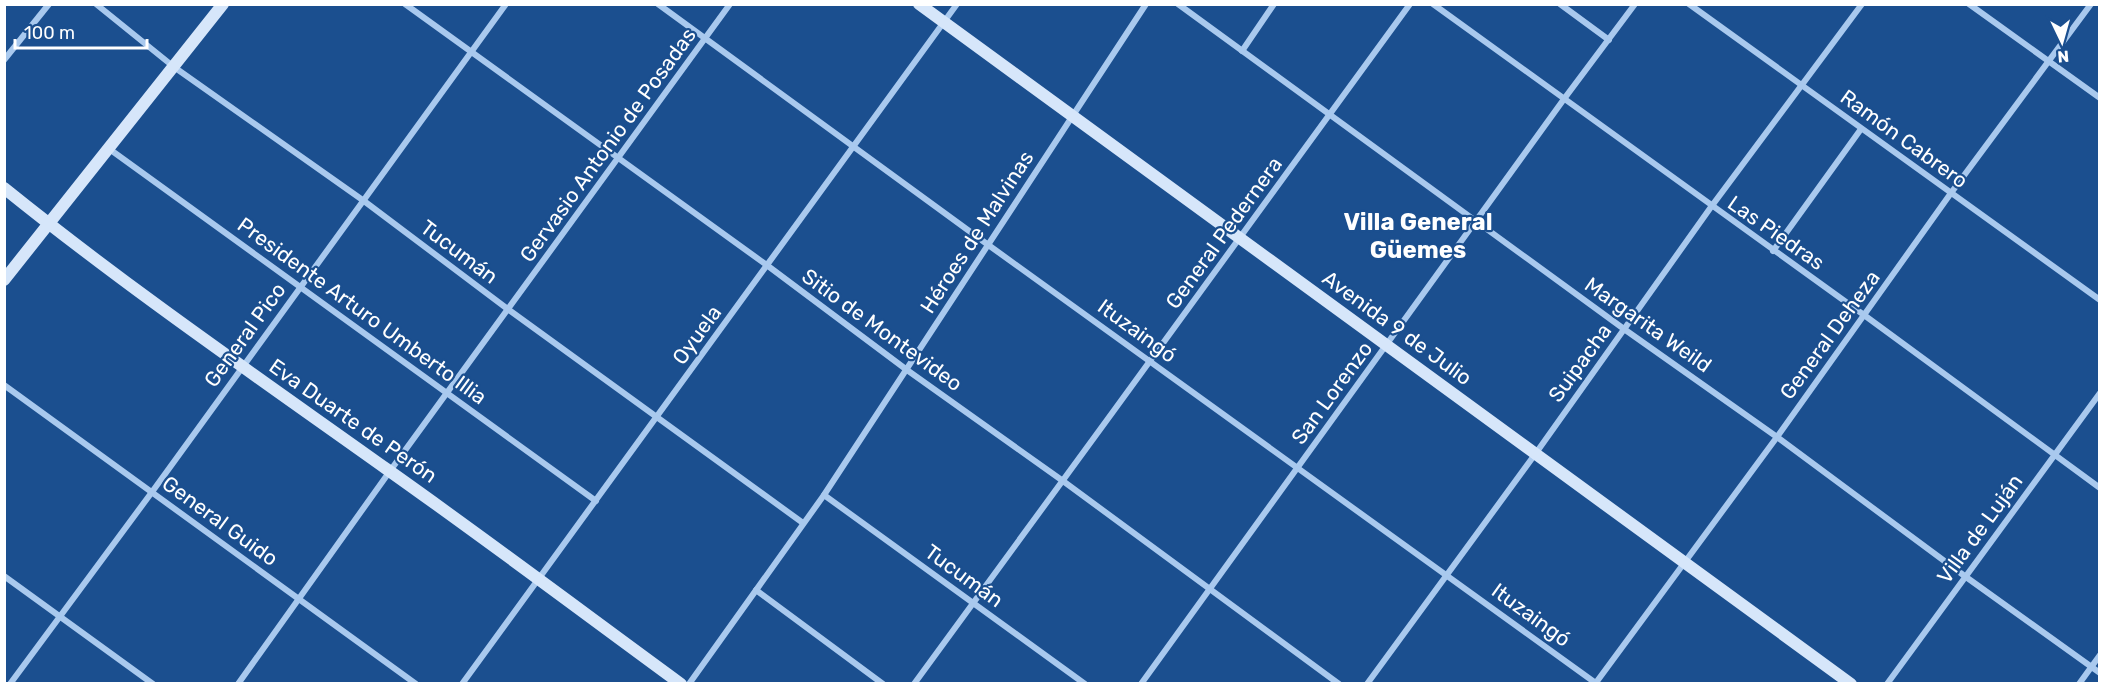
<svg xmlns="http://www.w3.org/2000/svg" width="2104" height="688" viewBox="0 0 2104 688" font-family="Rubik,sans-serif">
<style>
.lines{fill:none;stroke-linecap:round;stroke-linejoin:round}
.street{stroke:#a9c9ee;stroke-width:6}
.secondary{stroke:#d6e6fa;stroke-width:12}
.labels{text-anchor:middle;stroke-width:4.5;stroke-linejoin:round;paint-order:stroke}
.street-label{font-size:21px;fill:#fff;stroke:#1b4f8f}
.quarter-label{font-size:24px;font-weight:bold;fill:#fff;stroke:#1b4f8f}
</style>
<rect width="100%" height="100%" fill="#1b4f8f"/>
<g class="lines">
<g class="street">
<path d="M96,4L174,67L364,201L509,310L803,523"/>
<path d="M405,4L768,266L907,370L1063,481L1339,684"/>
<path d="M658,4L987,244L1597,684"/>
<path d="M1178,4L1624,329L1777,437L1966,577L2100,673"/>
<path d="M1433,4L1864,315L2100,488"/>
<path d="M1560,4L1609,40"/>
<path d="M1689,4L2100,300"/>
<path d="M1969,4L2100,98"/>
<path d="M1242,51L1274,4"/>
<path d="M4,60L49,4"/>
<path d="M108,148L596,501"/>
<path d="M1773,251L1861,129"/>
<path d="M4,385L416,684"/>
<path d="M824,495L1085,684"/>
<path d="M4,576L153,684"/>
<path d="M756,590L883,684"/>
<path d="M10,684L152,492L506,4"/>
<path d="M238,684L390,471L730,4"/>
<path d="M462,684L957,4"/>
<path d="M689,684L824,495L1146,4"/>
<path d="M914,684C1079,457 1246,232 1410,4"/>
<path d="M1141,684L1564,99L1635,4"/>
<path d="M1367,684L1536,453L1711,207L1862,4"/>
<path d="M1595,684L1777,437L1951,193L2091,4"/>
<path d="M1887,684L2100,393"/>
<path d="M2079,684L2100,655"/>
</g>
<g class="secondary">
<path d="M919,4L1851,684"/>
<path d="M4,188C128,288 259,378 388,470C487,540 584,613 681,684"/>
<path d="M4,280L223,4"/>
</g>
</g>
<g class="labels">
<g class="street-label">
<text transform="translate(1904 139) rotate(36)" y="7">Ramón Cabrero</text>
<text transform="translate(608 145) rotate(-54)" y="7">Gervasio Antonio de Posadas</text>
<text transform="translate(977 232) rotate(-57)" y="7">Héroes de Malvinas</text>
<text transform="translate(1224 233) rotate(-54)" y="7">General Pedernera</text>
<text transform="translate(1776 233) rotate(35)" y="7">Las Piedras</text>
<text transform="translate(459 252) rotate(37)" y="7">Tucumán</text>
<text transform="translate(362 311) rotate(36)" y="7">Presidente Arturo Umberto Illia</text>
<text transform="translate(1648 325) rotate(35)" y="7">Margarita Weild</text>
<text transform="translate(1397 328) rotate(36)" y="7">Avenida 9 de Julio</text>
<text transform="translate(882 330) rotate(36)" y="7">Sitio de Montevideo</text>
<text transform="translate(1137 331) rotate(36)" y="7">Ituzaingó</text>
<text transform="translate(245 335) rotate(-54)" y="7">General Pico</text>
<text transform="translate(697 335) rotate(-54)" y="7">Oyuela</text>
<text transform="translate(1830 335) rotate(-54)" y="7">General Deheza</text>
<text transform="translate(1580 363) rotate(-54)" y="7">Suipacha</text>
<text transform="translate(1332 393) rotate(-54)" y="7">San Lorenzo</text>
<text transform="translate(353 421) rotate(35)" y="7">Eva Duarte de Perón</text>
<text transform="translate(220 521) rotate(36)" y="7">General Guido</text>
<text transform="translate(1980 529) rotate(-54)" y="7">Villa de Luján</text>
<text transform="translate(964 576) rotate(36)" y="7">Tucumán</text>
<text transform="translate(1531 615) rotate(36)" y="7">Ituzaingó</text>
</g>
<g class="quarter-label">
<text x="1418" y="230">Villa General<tspan x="1418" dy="28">Güemes</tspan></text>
</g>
</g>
<rect width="2104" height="688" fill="none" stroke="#ffffff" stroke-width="12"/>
<g transform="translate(2062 42) rotate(175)" stroke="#1b4f8f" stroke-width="4.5" paint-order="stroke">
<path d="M0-4.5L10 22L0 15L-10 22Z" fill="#ffffff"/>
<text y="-9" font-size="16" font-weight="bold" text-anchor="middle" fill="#ffffff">N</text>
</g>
<path d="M15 39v9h132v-9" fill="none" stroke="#ffffff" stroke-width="3"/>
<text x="24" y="39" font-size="18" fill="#ffffff" stroke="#1b4f8f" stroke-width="4.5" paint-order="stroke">100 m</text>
</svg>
